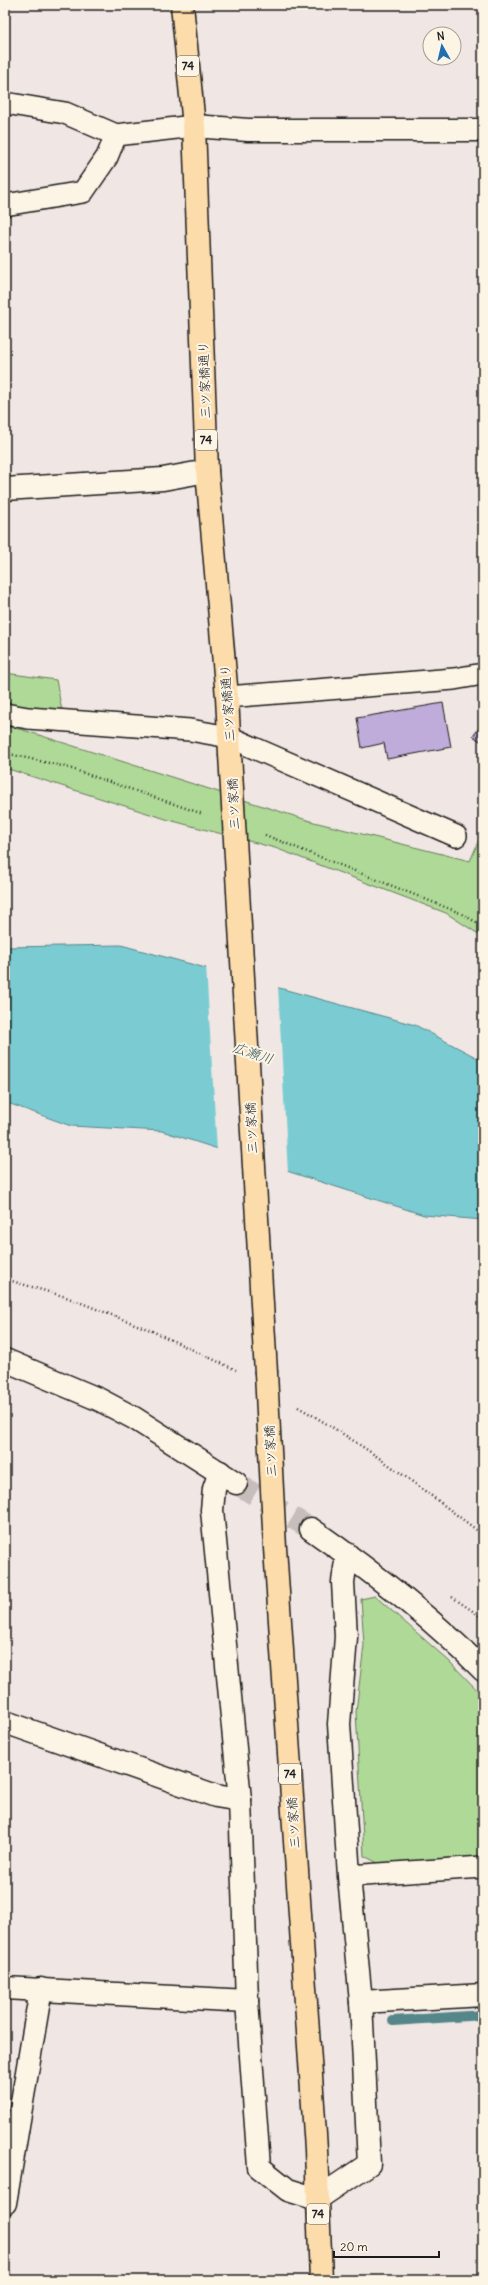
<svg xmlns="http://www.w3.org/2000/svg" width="488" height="2285" viewBox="0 0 488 2285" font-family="Delius,'Klee One',sans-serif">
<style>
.green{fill:#afd997;stroke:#667a5a}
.water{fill:#7accd2;stroke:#548689}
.pier{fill:#f0e6e3}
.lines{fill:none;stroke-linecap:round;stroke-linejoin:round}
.stream{stroke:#548689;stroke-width:10}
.building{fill:#c0acdb;stroke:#1c1c1c}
.street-tunnel{stroke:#c6bebb;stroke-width:22;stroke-dasharray:22 11;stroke-linecap:butt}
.lane-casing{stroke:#1c1c1c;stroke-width:24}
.street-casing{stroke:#1c1c1c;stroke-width:25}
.primary-casing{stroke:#1c1c1c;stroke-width:25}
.path{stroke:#1c1c1c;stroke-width:2.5;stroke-dasharray:1 3;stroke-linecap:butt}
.lane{stroke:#fcf5e5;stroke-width:21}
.street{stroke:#fcf5e5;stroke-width:22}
.primary{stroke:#fddcac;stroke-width:22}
.primary-bridge-casing{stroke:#1c1c1c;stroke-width:25;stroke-linecap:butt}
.primary-bridge{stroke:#fddcac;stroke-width:22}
.labels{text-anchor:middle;stroke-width:4;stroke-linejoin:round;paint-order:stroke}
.shield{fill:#fcf5e5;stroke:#5f5d58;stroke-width:1}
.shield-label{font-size:12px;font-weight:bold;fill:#1c1c1c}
.street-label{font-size:13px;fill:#1c1c1c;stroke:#fcf5e5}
.water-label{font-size:14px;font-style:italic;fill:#3d5a5c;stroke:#fcf5e5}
</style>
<rect width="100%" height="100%" fill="#f0e6e3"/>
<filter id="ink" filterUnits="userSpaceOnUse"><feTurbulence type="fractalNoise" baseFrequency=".025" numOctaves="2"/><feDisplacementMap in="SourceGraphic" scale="8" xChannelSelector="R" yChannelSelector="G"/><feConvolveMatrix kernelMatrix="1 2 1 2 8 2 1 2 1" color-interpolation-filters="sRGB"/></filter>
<g filter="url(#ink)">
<g class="green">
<path d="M5,673L56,680L62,711L5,705Z"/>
<path d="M5,726L23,730L310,821L470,861L483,831V937L446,913L275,848L169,820L5,768Z"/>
<path d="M375,1596L449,1661L483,1696V1858L378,1863L364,1856L356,1712L364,1645L361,1599Z"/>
</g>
<path class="water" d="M121,945L415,1025L483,1061V1220L424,1215L162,1131L71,1126L5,1102V947Z"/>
<path class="pier" d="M206,966L278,986L288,1174L217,1151Z"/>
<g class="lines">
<path class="stream" d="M393,2021L483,2015"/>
</g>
<g class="building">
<path d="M443,703L451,747L387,759L384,743L362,748L357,718Z"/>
<path d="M483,723V743L473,736Z"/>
</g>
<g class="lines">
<path class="street-tunnel" d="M236,1483L311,1529"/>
<defs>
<g id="lane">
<path d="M5,103L65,113L116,135L194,126"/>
<path d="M5,205L83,192L107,157L116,135"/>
<path d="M227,697L454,679L483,674"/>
<path d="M5,714L28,718L190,730L229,737L456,836"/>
<path d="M349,1876L483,1867"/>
</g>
<g id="street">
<path d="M194,126L248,130H483"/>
<path d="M5,489L163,479L207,471"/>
<path d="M5,1360L100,1400L134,1418L236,1483"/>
<path d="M220,1472L214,1489L212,1510L240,1800L247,2001L259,2167L288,2190L317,2199L369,2164L361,2002L349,1876L339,1724L346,1637L343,1582L347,1554"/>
<path d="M311,1529C373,1572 430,1616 483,1670"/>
<path d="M5,1722L216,1796L240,1800"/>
<path d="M5,1988L247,2001"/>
<path d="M361,2002L483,1995"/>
<path d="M5,2203L41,1989"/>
</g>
<g id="primary">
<path d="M182,5L194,126L207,471L227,697L230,754"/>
<path d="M266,1373L275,1548L316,2149L321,2280"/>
</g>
</defs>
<use href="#lane" class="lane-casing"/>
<use href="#street" class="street-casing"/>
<use href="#primary" class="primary-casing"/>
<g class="path">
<path d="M5,753L66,767L203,814"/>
<path d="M265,835L460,913L483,926"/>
<path d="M5,1279L66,1297L150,1330L236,1370"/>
<path d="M298,1407C364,1444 423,1489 483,1535"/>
<path d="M452,1597L483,1618"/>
</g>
<use href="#lane" class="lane"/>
<use href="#street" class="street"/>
<use href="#primary" class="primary"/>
<defs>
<path id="primary-bridge" d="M230,754L266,1373"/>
</defs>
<use href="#primary-bridge" class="primary-bridge-casing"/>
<use href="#primary-bridge" class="primary-bridge"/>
</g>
</g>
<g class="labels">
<g class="shield">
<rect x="177" y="56" width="22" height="20" rx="3"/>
<rect x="195" y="430" width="22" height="20" rx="3"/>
<rect x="279" y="1764" width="22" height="20" rx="3"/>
<rect x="307" y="2204" width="22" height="20" rx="3"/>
</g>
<g class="shield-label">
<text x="188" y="70">74</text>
<text x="206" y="444">74</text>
<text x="290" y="1778">74</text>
<text x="318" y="2218">74</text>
</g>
<g class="street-label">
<text transform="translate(204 380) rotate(-92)" y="5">三ツ家橋通り</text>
<text transform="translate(227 703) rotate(-94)" y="5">三ツ家橋通り</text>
<text transform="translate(233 804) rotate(-93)" y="5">三ツ家橋</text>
<text transform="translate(251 1128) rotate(-93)" y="5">三ツ家橋</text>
<text transform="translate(270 1451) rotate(-93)" y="5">三ツ家橋</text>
<text transform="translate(293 1823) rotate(-94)" y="5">三ツ家橋</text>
</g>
<g class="water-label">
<text transform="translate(253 1053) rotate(18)" y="5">広瀬川</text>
</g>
</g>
<rect width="488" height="2285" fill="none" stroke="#fcf5e5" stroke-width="20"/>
<rect x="10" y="10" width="468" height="2265" fill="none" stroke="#1c1c1c" stroke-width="1.5" filter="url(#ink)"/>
<g transform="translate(442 46) rotate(352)"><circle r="19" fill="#fcf5e5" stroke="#a29e95"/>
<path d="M0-3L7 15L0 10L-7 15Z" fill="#1f6fb2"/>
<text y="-6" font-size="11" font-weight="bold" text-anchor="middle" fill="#1c1c1c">N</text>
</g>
<path d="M334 2251v6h105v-6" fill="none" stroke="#1c1c1c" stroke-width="2"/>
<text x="340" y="2251" font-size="12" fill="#1c1c1c" stroke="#fcf5e5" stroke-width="3" paint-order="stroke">20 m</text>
</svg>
